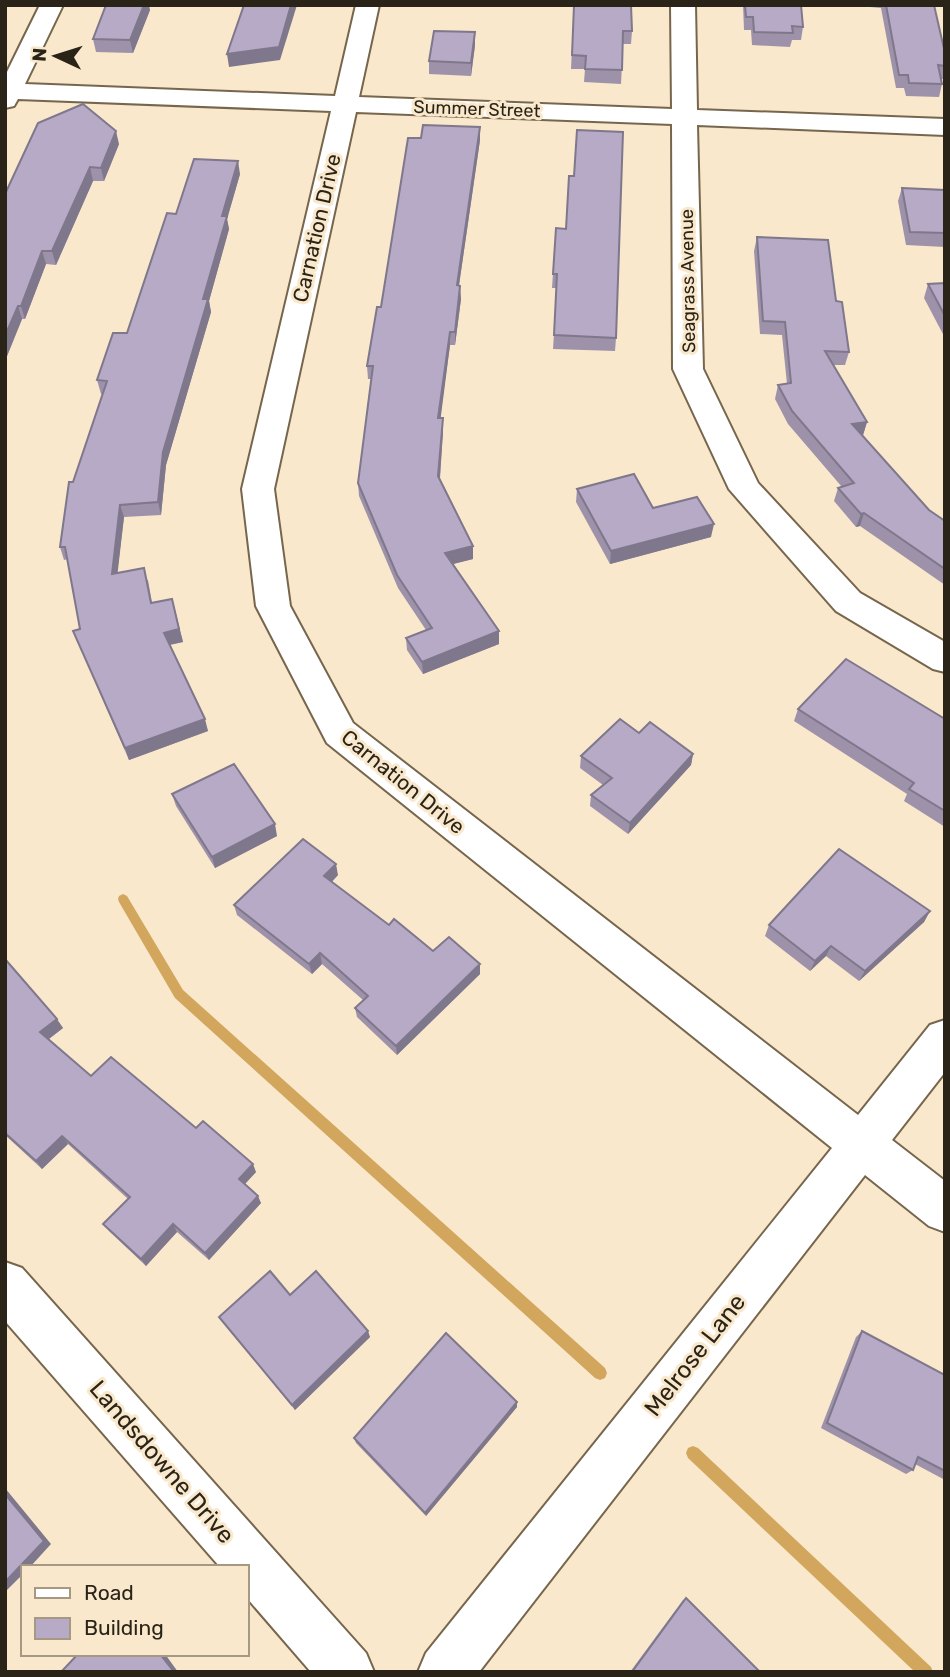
<svg xmlns="http://www.w3.org/2000/svg" width="950" height="1677" viewBox="0 0 950 1677" font-family="Rubik,sans-serif">
<style>
.lines{fill:none;stroke-linecap:round;stroke-linejoin:round}
.stream{fill:#d2a75d;fill-rule:evenodd}
.minor-casing{stroke:#76664d;stroke-width:4}
.minor{fill:#fff;fill-rule:evenodd}
.wall{fill:#9d92aa}
.shaded-wall{fill:#7f778b}
.building{fill:#b6aac6;stroke:#7f778b;stroke-width:2}
.labels{text-anchor:middle;stroke-width:6;stroke-linejoin:round;paint-order:stroke}
.far-street-label{font-size:18px;fill:#292318;stroke:#f9e8cb}
.street-label{font-size:21px;fill:#292318;stroke:#f9e8cb}
.near-street-label{font-size:24px;fill:#292318;stroke:#f9e8cb}
</style>
<rect width="100%" height="100%" fill="#f9e8cb"/>
<g class="lines">
<g class="stream">
<path d="M123,894L127,896L183,990L605,1368L607,1373L605,1378L600,1380L595,1378L175,998L119,902L118,899L119,896Z"/>
<path d="M693,1446L698,1448L931,1667L933,1672H915L688,1458L686,1453L688,1448Z"/>
</g>
<defs>
<g id="minor">
<path d="M40,5H63L25,84L335,96L356,5H379L359,97L672,109L671,5H695L697,110L945,119V135L697,125L703,369L758,483L860,593L945,642V672L933,669L836,611L729,489L673,369L672,124L356,112L274,489L290,606L353,723L858,1115L930,1025L945,1020V1072L892,1140L945,1181V1232L929,1226L865,1175L479,1672H418L426,1653L832,1148L327,743L256,606L242,489L331,111L18,99L14,106L5,108V76Z"/>
<path d="M5,1262L22,1268L366,1653L374,1672H311L247,1598V1567H220L5,1321Z"/>
</g>
</defs>
<use href="#minor" class="minor-casing"/>
<use href="#minor" class="minor"/>
</g>
<g class="wall">
<path d="M574,5L632,31L631,44H623L621,84L584,82L585,69H571Z"/>
<path d="M743,5H801L803,27L801,40H792L790,47L752,45L751,30H744Z"/>
<path d="M870,5H934L945,53V76L944,79H941L942,84L939,97L906,96L904,88H896L881,8L870,7Z"/>
<path d="M150,10L133,53L96,52L93,39Z"/>
<path d="M475,45L471,76L429,74V61Z"/>
<path d="M480,140L459,285L461,299L455,345H450L440,418L443,431L440,479L473,546V559L453,564L499,631V644L423,674L407,650L406,638L426,630L398,588L359,496L358,483L371,379H368L367,366L381,307Z"/>
<path d="M119,144L104,181H93L56,265L46,264L25,319H22L5,361V194Z"/>
<path d="M240,174L227,219L229,229L209,301L211,312L166,465L161,515L124,517L117,573L148,580L152,603L172,599L183,642L170,645L208,731L129,760L73,631L80,629L68,559L64,560L60,547L73,482L103,394H101L97,380L127,333L176,214Z"/>
<path d="M902,188L945,190V247L906,245L898,201Z"/>
<path d="M556,228L616,338L615,351L553,349L557,288H552Z"/>
<path d="M757,237L836,301L849,352L845,365H833L867,422L863,435H862L929,510L945,521V585L860,526L856,527L834,501L838,488L842,487L788,424L775,399L778,385L787,384L782,335L760,334L754,251Z"/>
<path d="M945,283V338L924,298L928,284Z"/>
<path d="M577,489L653,508L711,537L610,564L576,502Z"/>
<path d="M798,709L945,719V827L904,801L907,794L794,721Z"/>
<path d="M639,733L693,754L691,765L628,834L590,806L591,795L603,785L580,768L581,756Z"/>
<path d="M172,794L277,836L215,868L176,806Z"/>
<path d="M338,875L332,882L389,925L433,951L480,974L397,1055L357,1017L355,1008L363,1000L322,964L312,974L237,915L234,905Z"/>
<path d="M930,911L924,922L859,981L826,956L810,971L765,936L769,925Z"/>
<path d="M5,959L63,1028L49,1039L91,1076L196,1128L256,1172L245,1184L261,1203L209,1260L177,1232L146,1266L109,1231L103,1224L128,1199L68,1144L42,1169L5,1135Z"/>
<path d="M290,1295L370,1337L295,1410L219,1317Z"/>
<path d="M862,1331L945,1375V1480L915,1464L913,1470L906,1474L821,1428L856,1337Z"/>
<path d="M517,1407L426,1516L356,1443L354,1438Z"/>
<path d="M686,1598L760,1672H630L683,1600Z"/>
</g>
<g class="shaded-wall">
<path d="M143,5H149L150,10L133,53L130,40Z"/>
<path d="M291,5H297L280,60L229,67L227,54Z"/>
<path d="M475,32V45L471,76V63Z"/>
<path d="M480,127V140L457,299V285Z"/>
<path d="M116,131L119,144L104,181L101,168Z"/>
<path d="M238,161L240,174L227,219L229,229L209,301L211,312L166,465L161,515L158,502L163,452L203,299L222,216Z"/>
<path d="M90,167L93,181L56,265L52,251Z"/>
<path d="M42,251L46,264L25,319L21,306Z"/>
<path d="M460,286L461,299L455,345V332Z"/>
<path d="M18,306L22,319L5,361V336Z"/>
<path d="M450,332V345L439,431L438,418Z"/>
<path d="M443,418V431L439,489L438,476Z"/>
<path d="M867,422L863,435L848,438L852,424Z"/>
<path d="M120,505L124,517L116,587L112,574Z"/>
<path d="M864,513L860,526L856,527L861,514Z"/>
<path d="M714,524L711,537L610,564L611,551Z"/>
<path d="M473,546V559L445,566V553Z"/>
<path d="M172,599L183,642L168,645L164,633Z"/>
<path d="M499,631V644L423,674L422,662Z"/>
<path d="M205,719L208,731L129,760L125,748Z"/>
<path d="M693,754L691,765L628,834L630,823Z"/>
<path d="M275,824L277,836L215,868L212,857Z"/>
<path d="M336,864L338,875L326,887L324,876Z"/>
<path d="M930,911L924,922L859,981L865,971Z"/>
<path d="M831,946L826,956L810,971L815,961Z"/>
<path d="M320,953L322,964L312,974L309,964Z"/>
<path d="M480,964V974L397,1055L396,1046Z"/>
<path d="M57,1019L63,1028L46,1041L40,1032Z"/>
<path d="M62,1136L68,1144L42,1169L36,1161Z"/>
<path d="M253,1164L256,1172L242,1187L239,1179Z"/>
<path d="M258,1196L261,1203L209,1260L205,1253Z"/>
<path d="M173,1224L177,1232L146,1266L141,1259Z"/>
<path d="M368,1331L370,1337L295,1410L292,1405Z"/>
<path d="M517,1402V1407L426,1516L425,1513Z"/>
<path d="M5,1488L51,1544L30,1567H23V1574L5,1592Z"/>
<path d="M160,1654H165L178,1672H174Z"/>
</g>
<g class="building">
<path d="M106,5H144L130,40L93,39Z"/>
<path d="M244,5H291L279,47L227,54Z"/>
<path d="M574,5H631L632,31H623L622,70L585,69L586,56L572,55Z"/>
<path d="M745,5H801L803,27L792,26L793,33L754,32L753,17H746Z"/>
<path d="M886,5H934L945,53V66L938,65L942,84L909,83L908,75H899Z"/>
<path d="M434,31L475,32L471,63L429,61Z"/>
<path d="M83,104L116,131L101,168L90,167L52,251H42L21,306H18L5,336V194L38,123Z"/>
<path d="M423,125L480,127L457,285L460,286L455,332H450L438,418H443L438,476L473,546L445,553L499,631L422,662L406,638L432,628L397,575L358,483L373,366H367L377,307H381L408,138H421Z"/>
<path d="M577,130L623,132L616,338L554,335L557,274H553L556,228L566,229L569,176H574Z"/>
<path d="M194,159L238,161L222,216H227L203,299H208L163,452L158,502L120,505L112,574L144,568L151,603L172,599L179,629L164,633L205,719L125,748L73,631L80,629L65,547H60L69,482H73L107,381L97,380L113,333H127L167,213L176,214Z"/>
<path d="M902,188L945,190V233L910,232Z"/>
<path d="M757,237L828,240L836,301L842,302L849,352L825,351L867,422L852,424L929,510L945,521V569L864,513L861,514L838,488L854,483L792,411L778,385L791,383L785,322L763,321Z"/>
<path d="M945,283V316L928,284Z"/>
<path d="M634,474L653,508L697,497L714,524L611,551L577,489Z"/>
<path d="M846,659L945,719V811L909,789L914,783L798,709Z"/>
<path d="M620,719L639,733L650,722L693,754L630,823L591,795L612,778L581,756Z"/>
<path d="M234,764L275,824L212,857L172,794Z"/>
<path d="M303,839L336,864L324,876L389,925L394,919L433,951L449,937L480,964L396,1046L355,1008L368,996L320,953L309,964L234,905Z"/>
<path d="M839,849L930,911L865,971L831,946L815,961L769,925Z"/>
<path d="M5,959L57,1019L40,1032L91,1076L111,1057L196,1128L203,1121L253,1164L239,1179L258,1196L205,1253L173,1224L141,1259L103,1224L130,1197L62,1136L36,1161L5,1133Z"/>
<path d="M270,1271L290,1295L316,1271L368,1331L292,1405L219,1317Z"/>
<path d="M862,1331L945,1375V1471L918,1457L913,1470L827,1423Z"/>
<path d="M446,1333L517,1402L425,1513L354,1438Z"/>
<path d="M5,1494L44,1541L5,1582Z"/>
<path d="M686,1598L760,1672H632Z"/>
<path d="M78,1654H160L174,1672H61Z"/>
</g>
<g class="labels">
<g class="far-street-label">
<text transform="translate(477 109) rotate(2)" y="6">Summer Street</text>
<text transform="translate(688 281) rotate(-91)" y="6">Seagrass Avenue</text>
</g>
<g class="street-label">
<text transform="translate(317 228) rotate(-77)" y="7">Carnation Drive</text>
<text transform="translate(403 782) rotate(39)" y="7">Carnation Drive</text>
</g>
<g class="near-street-label">
<text transform="translate(695 1355) rotate(-52)" y="8">Melrose Lane</text>
<text transform="translate(162 1462) rotate(49)" y="8">Landsdowne Drive</text>
</g>
</g>
<rect width="950" height="1677" fill="none" stroke="#292318" stroke-width="14"/>
<rect x="21" y="1565" width="228" height="91" fill="#f9e8cb" stroke="#a69983" stroke-width="2"/>
<rect x="35" y="1588" width="35" height="10" fill="#ffffff" stroke="#a69983" stroke-width="2"/>
<text x="84" y="1600" font-size="21" fill="#292318">Road</text>
<rect x="35" y="1618" width="35" height="21" fill="#b6aac6" stroke="#a69983" stroke-width="2"/>
<text x="84" y="1635" font-size="21" fill="#292318">Building</text>
<g transform="translate(56 56) rotate(274)" stroke="#f9e8cb" stroke-width="5" paint-order="stroke">
<path d="M0-5L12 26L0 18L-12 26Z" fill="#292318"/>
<text y="-10" font-size="19" font-weight="bold" text-anchor="middle" fill="#292318">N</text>
</g>
</svg>
